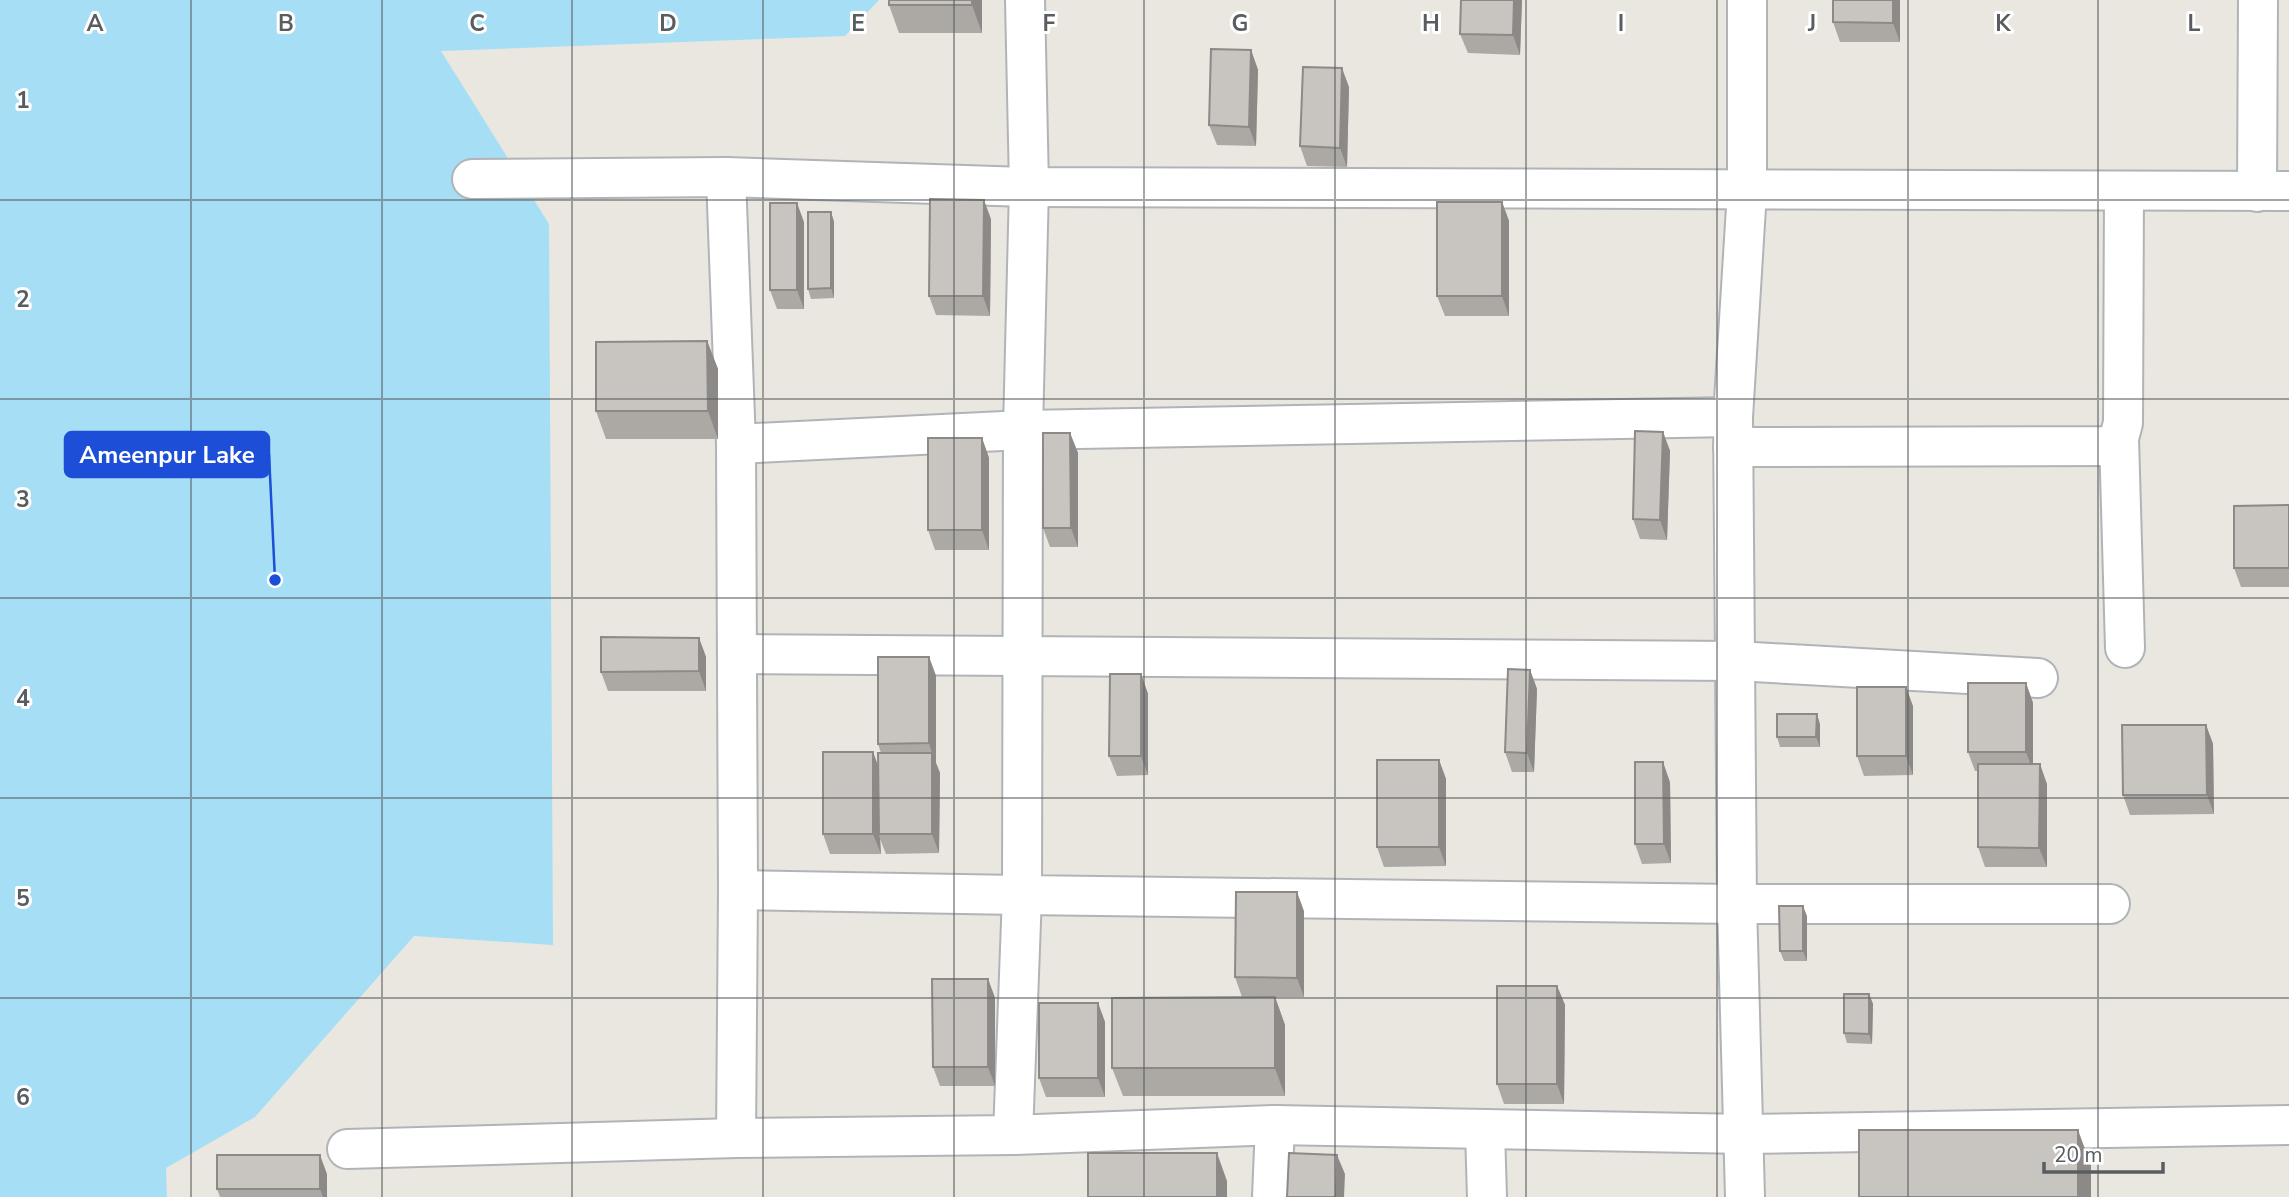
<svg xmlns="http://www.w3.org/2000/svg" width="2289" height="1197" viewBox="0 0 2289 1197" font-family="'Nunito Sans',sans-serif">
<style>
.water{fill:#a6dff5}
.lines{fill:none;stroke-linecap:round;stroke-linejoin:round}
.minor-casing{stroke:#b1b4b7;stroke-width:42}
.minor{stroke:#fff;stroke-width:38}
.wall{fill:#aca9a5}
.shaded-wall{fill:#8c8986}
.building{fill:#c8c4c0;stroke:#8c8986;stroke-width:2}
.grid{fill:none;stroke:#595d60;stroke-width:2;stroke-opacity:0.55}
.grid-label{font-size:23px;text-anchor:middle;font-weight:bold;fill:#595d60;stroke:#fff;stroke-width:6;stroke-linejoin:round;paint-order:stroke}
.leader{fill:none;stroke:#1d4ed8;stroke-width:2.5}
.callout-dot{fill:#1d4ed8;stroke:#fff;stroke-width:2.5}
.callout{fill:#1d4ed8;stroke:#1d4ed8;stroke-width:2.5}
.callout-label{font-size:24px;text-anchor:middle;font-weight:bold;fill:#fff}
</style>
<rect width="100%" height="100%" fill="#eae7e1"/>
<path class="water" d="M0,0H879L845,36L441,51L549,224L553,945L414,936L255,1117L166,1168L167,1197H0Z"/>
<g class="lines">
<defs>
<g id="minor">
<path d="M1025,0L1029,187L1023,430L1022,895L1737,904H2110"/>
<path d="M726,177L736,444L738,890L736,1138"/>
<path d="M472,179L726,177L1029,187L2289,191"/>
<path d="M2257,192L2258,0"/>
<path d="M2119,438L2125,648"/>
<path d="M736,444L1023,430L1733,417"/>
<path d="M1733,447L2111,446L2119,438L2123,423L2124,192"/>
<path d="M737,654L1736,661L2038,678"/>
<path d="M738,890L1022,895L1013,1135"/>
<path d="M1485,1131L1487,1197"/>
<path d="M347,1149L736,1138L1013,1135L1275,1125L1745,1134L2289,1125"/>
<path d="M1272,1197L1275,1125"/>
<path d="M1745,1197L1737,904L1733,417L1747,191V0"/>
</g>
</defs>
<use href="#minor" class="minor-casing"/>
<use href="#minor" class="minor"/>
</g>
<g class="wall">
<path d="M982,0V33H899L889,5Z"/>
<path d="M1461,0H1522L1520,55L1468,53L1460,34Z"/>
<path d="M1833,0H1900V42H1840L1833,22Z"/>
<path d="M1251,50L1258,70L1256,146L1217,145L1209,125Z"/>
<path d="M1349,87L1347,167L1307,166L1300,146Z"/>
<path d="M1502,202L1509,221V316H1445L1437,296Z"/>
<path d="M831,212L834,222V298L811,299L808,289Z"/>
<path d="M991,219L990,316L936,315L929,296Z"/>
<path d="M804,222V309H777L770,290Z"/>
<path d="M707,341L718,369V439H606L596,411Z"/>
<path d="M1663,432L1670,451L1667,540L1640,539L1633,519Z"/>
<path d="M1070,433L1078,453V547H1050L1043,528Z"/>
<path d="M982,438L989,458V550H935L928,530Z"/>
<path d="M2289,505V587H2241L2234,568Z"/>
<path d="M699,638L706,657V691H608L601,672Z"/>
<path d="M929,657L936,676V763L940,773L939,853L886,854L880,839L881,854H830L823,834L873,752L878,766L881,753L878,744Z"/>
<path d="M1530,670L1537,689L1534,772H1512L1505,752Z"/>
<path d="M1141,674L1148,694V775L1117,776L1109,756Z"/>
<path d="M2026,683L2033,703V764L2047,784V867H1985L1978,847V771H1975L1968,752Z"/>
<path d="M1913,706V775L1864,776L1857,756Z"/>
<path d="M1820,724V747H1780L1777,737Z"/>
<path d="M2206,725L2213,744L2214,814L2130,815L2123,795Z"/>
<path d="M1439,760L1446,779V866L1384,867L1377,847Z"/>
<path d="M1670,782L1671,863L1642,864L1635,844Z"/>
<path d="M1304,911V997H1275L1285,1025V1096H1123L1112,1068L1242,997L1235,977Z"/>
<path d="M1807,916V961H1784L1780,951Z"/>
<path d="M988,979L995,998V1086H940L933,1067Z"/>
<path d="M1557,986L1565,1005L1564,1104H1504L1497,1084Z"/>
<path d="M1869,994L1873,1004L1872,1044L1847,1043L1844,1033Z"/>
<path d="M1098,1003L1105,1022V1097H1046L1039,1078Z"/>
<path d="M327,1174V1197H220L217,1189Z"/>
</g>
<g class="shaded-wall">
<path d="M972,0H982V33L972,5Z"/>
<path d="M1514,0H1522L1520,55L1513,35Z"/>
<path d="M1893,0H1900V42L1893,23Z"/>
<path d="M1251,50L1258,70L1256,146L1249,127Z"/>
<path d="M1342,68L1349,87L1347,167L1340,148Z"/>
<path d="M984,200L991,219L990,316L983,296Z"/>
<path d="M1502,202L1509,221V316L1502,296Z"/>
<path d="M797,203L804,222V309L797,290Z"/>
<path d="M831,212L834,222V298L831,288Z"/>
<path d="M707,341L718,369V439L708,411Z"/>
<path d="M1663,432L1670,451L1667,540L1660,520Z"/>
<path d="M1070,433L1078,453V547L1071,528Z"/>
<path d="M982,438L989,458V550L982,530Z"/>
<path d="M699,638L706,657V691L699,671Z"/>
<path d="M929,657L936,676V763L940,773L939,853L932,834V753L929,743Z"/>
<path d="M1530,670L1537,689L1534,772L1527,753Z"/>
<path d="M1141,674L1148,694V775L1141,756Z"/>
<path d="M2026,683L2033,703V771L2026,752Z"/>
<path d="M1906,687L1913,706V775L1906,756Z"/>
<path d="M1817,714L1820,724V747L1816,737Z"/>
<path d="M2206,725L2213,744L2214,814L2207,795Z"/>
<path d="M873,752L880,771L879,834L880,839L881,854L873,834Z"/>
<path d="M1439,760L1446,779V866L1439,847Z"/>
<path d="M1663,762L1670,782L1671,863L1664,844Z"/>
<path d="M2040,764L2047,784V867L2039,848Z"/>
<path d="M1297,892L1304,911V997L1297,978Z"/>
<path d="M1803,906L1807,916V961L1803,951Z"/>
<path d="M988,979L995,998V1086L988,1067Z"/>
<path d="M1557,986L1565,1005L1564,1104L1557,1084Z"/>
<path d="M1869,994L1873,1004L1872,1044L1869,1034Z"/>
<path d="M1275,997L1285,1025V1096L1275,1068Z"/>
<path d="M1098,1003L1105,1022V1097L1098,1078Z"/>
<path d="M2078,1130L2091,1165V1197H2078Z"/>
<path d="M1217,1153L1227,1181V1197H1217Z"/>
<path d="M320,1155L327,1174V1197H323L320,1189Z"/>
<path d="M1337,1155L1345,1174L1344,1197H1336Z"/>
</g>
<g class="building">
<rect x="889" y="0" width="83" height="5"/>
<path d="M1461,0H1514L1513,35L1460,34Z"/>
<path d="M1833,0H1893V23L1833,22Z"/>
<path d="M1211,49L1251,50L1249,127L1209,125Z"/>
<path d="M1303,67L1342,68L1340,148L1300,146Z"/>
<path d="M930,199L984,200L983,296H929Z"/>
<rect x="1437" y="202" width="65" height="94"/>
<rect x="770" y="203" width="27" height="87"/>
<path d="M808,212H831V288L808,289Z"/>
<path d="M707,341L708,411H596V342Z"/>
<path d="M1635,431L1663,432L1660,520L1633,519Z"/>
<path d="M1043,433H1070L1071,528H1043Z"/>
<rect x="928" y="438" width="54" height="92"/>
<path d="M2289,505V568H2234V506Z"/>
<path d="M601,637L699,638V671L601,672Z"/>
<path d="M878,657H929V743L878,744Z"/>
<path d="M1508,669L1530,670L1527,753L1505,752Z"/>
<path d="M1110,674H1141V756H1109Z"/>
<rect x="1968" y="683" width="58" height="69"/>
<rect x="1857" y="687" width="49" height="69"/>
<path d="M1777,714H1817L1816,737H1777Z"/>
<path d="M2122,725H2206L2207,795H2123Z"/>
<rect x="823" y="752" width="50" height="82"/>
<path d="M878,753H932V834H879Z"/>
<rect x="1377" y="760" width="62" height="87"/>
<path d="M1635,762H1663L1664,844H1635Z"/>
<path d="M1978,764H2040L2039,848L1978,847Z"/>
<path d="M1236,892H1297V978L1235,977Z"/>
<path d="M1779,906H1803V951H1780Z"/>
<path d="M932,979H988V1067H933Z"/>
<rect x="1497" y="986" width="60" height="98"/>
<path d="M1844,994H1869V1034L1844,1033Z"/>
<path d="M1275,997V1068H1112V998Z"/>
<rect x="1039" y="1003" width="59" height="75"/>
<rect x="1859" y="1130" width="219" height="67"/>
<rect x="1088" y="1153" width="129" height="44"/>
<path d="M1289,1153L1337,1155L1336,1197H1287Z"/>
<rect x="217" y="1155" width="103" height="34"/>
</g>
<path class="grid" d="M191,0V1197M382,0V1197M572,0V1197M763,0V1197M954,0V1197M1144,0V1197M1335,0V1197M1526,0V1197M1717,0V1197M1908,0V1197M2098,0V1197M0,200H2289M0,399H2289M0,598H2289M0,798H2289M0,998H2289"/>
<g class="grid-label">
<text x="95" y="31">A</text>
<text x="286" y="31">B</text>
<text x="477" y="31">C</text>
<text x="668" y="31">D</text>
<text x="858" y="31">E</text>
<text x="1049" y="31">F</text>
<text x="1240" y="31">G</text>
<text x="1431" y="31">H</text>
<text x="1621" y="31">I</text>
<text x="1812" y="31">J</text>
<text x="2003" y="31">K</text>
<text x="2194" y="31">L</text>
<text x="23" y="108">1</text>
<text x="23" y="307">2</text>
<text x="23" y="507">3</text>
<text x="23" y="706">4</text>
<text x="23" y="906">5</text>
<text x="23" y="1105">6</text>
</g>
<path class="leader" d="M275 580L269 454"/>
<circle class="callout-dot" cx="275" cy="580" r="7"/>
<rect class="callout" x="65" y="432" width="204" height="45" rx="7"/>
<g class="callout-label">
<text x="167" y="463">Ameenpur Lake</text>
</g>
<path d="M2044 1162v10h119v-10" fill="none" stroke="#595d60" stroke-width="3.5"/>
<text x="2054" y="1162" font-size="21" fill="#595d60" stroke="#ffffff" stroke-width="5" paint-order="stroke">20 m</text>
</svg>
